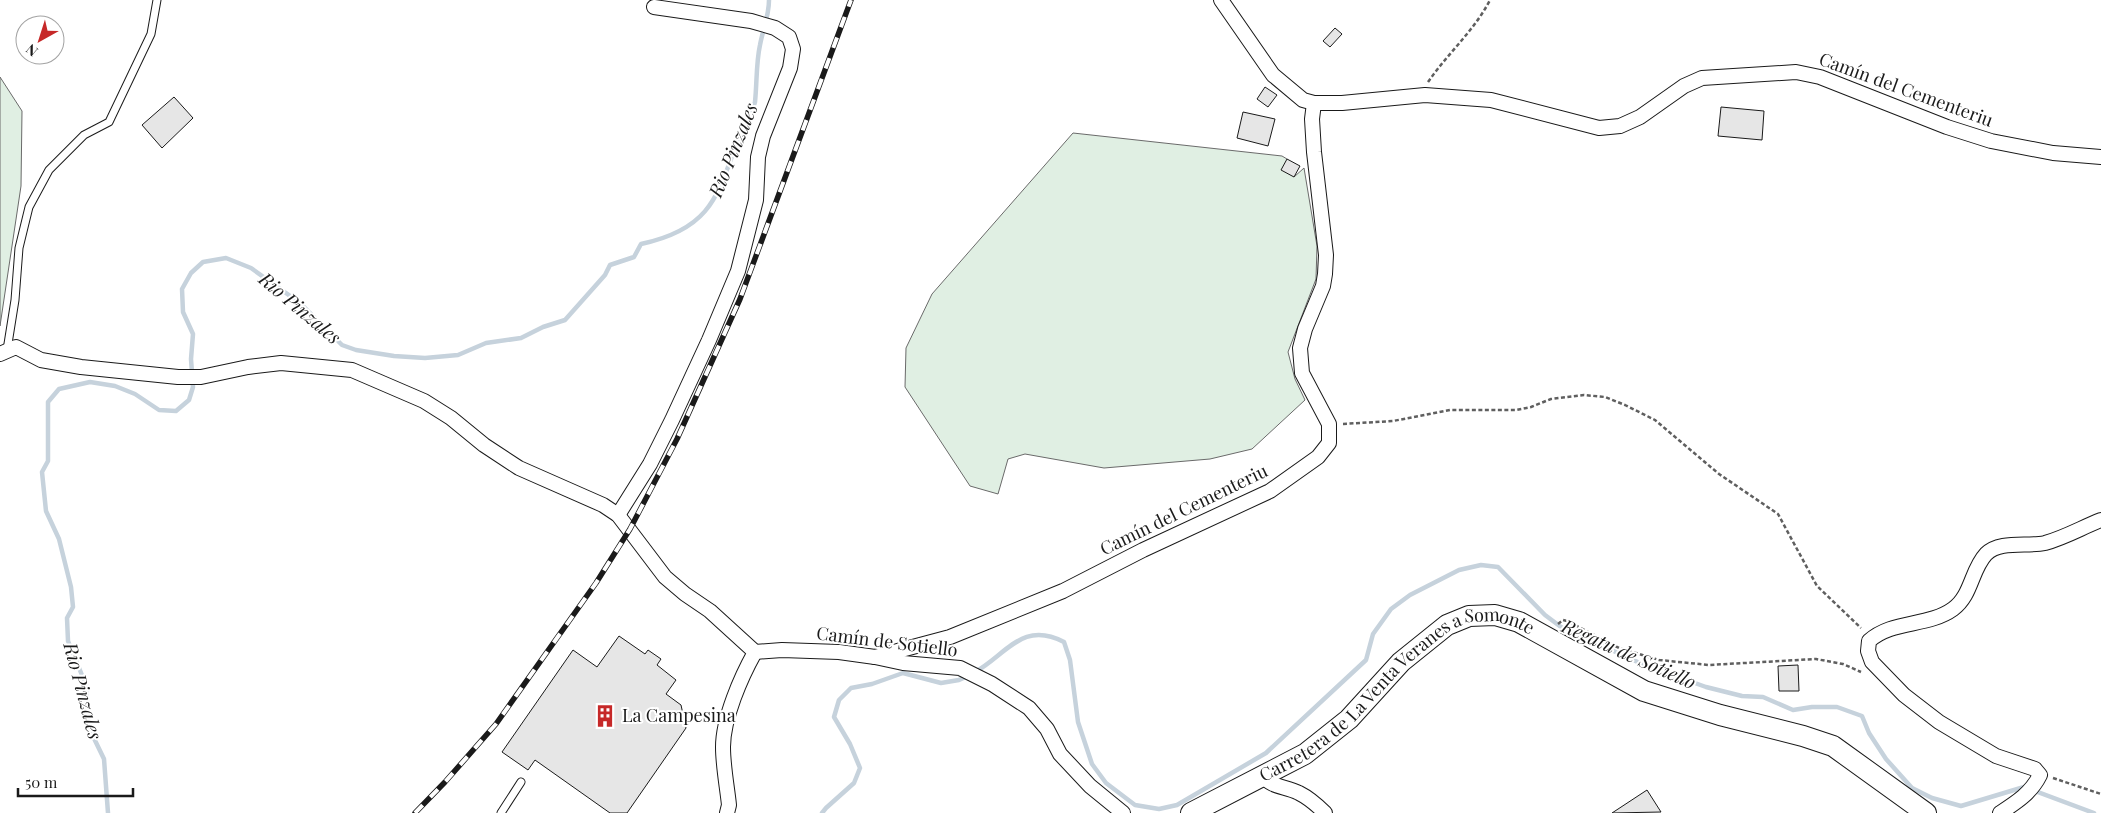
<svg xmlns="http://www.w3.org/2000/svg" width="2101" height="813" viewBox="0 0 2101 813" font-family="'Playfair Display',serif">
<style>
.green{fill:#e0efe3;stroke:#6a6a6a}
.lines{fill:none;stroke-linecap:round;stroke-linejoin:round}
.stream{stroke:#c6d2dc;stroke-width:4.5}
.building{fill:#e6e6e6;stroke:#1a1a1a}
.lane-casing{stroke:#1a1a1a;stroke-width:9}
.street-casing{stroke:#1a1a1a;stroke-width:16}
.secondary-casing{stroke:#1a1a1a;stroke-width:22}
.path{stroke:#5f5f5f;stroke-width:2.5;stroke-dasharray:4 2.5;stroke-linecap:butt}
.lane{stroke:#fff;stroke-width:7}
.street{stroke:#fff;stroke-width:14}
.secondary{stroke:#fff;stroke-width:20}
.rail-casing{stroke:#1a1a1a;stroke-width:5.5}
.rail{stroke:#fff;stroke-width:4;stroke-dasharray:11;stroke-linecap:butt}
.labels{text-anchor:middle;stroke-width:4;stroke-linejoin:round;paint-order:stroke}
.street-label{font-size:18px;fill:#1a1a1a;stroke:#fff}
.poi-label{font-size:18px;fill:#1a1a1a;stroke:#fff;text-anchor:start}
.water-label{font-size:19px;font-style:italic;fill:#1a1a1a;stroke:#fff}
</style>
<rect width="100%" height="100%" fill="#fff"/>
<g class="green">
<path d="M0,77L22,111L21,186L0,326Z"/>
<path d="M1073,133L1282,156L1287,159L1294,177L1304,168L1317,246L1316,279L1288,352L1295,379L1305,400L1252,449L1210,459L1104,468L1025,454L1008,459L998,494L970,486L905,387L906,348L932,294Z"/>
</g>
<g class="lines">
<g class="stream">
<path d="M975,672C1006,655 1022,620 1064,642L1070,660L1078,722L1092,764L1106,783L1135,805L1159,809L1177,805L1266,753L1366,660L1373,634L1391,609L1410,595L1459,570L1481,565L1498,567L1545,615L1561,627L1642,664L1706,687L1742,696L1763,697L1793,710L1812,707H1837L1862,716L1869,733L1886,759L1912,788L1932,798L1961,806L2024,787L2094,813"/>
<path d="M108,813L104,759L88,726L86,685L68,641L67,618L73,607L71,587L59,539L46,511L42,472L48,461V402L59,389L90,382L115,386L135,394L159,410L176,411L189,400L193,387L191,359L193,334L183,312L182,289L191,273L203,262L226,258L251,268L300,303L342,345L356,350L394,356L425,358L458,355L486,343L521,338L543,327L565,320L605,275L610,265L634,257L641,244C716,228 718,191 742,129C745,120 753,111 755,102C757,83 756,63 760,45C763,29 769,16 769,0"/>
<path d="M822,813L826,808L854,783L860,768L850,744L834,717L839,700L851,688L872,684L903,673L941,683L959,680L968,676"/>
</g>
</g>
<g class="building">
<path d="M1335,28L1342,34L1330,47L1323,41Z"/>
<path d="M1265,87L1277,95L1268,107L1257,99Z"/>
<path d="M174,97L193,118L162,148L142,125Z"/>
<path d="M1721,107L1764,111L1762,140L1718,136Z"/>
<path d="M1243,112L1275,119L1268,146L1237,138Z"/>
<path d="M1287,159L1300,166L1294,177L1281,170Z"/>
<path d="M619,636L645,654L648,650L661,659L657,665L676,680L666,694L681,705L686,728L627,813H610L535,760L528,770L502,752L573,650L597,667Z"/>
<path d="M1798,665L1799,691H1779L1778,666Z"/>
<path d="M1647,790L1661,812L1612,813Z"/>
</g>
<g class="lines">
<defs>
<g id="lane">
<path d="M7,350L15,300L19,248L29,207L49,170L84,135L109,122L151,34L157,0"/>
<path d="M501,813L521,782"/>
</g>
<g id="street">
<path d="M1221,0L1273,75L1303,100L1314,103H1342L1425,95L1491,100L1599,128L1620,126L1640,117L1684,86L1702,78L1796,72L1820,77L1947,127L1991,141L2053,153L2101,157"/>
<path d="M0,354L16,347L41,360L81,367L178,377H201L248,367L281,363L352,370L424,401L451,418L484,445L519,468L603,505L618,515L665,577L685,594L710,611L755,652"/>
<path d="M618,515L650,464L672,420L709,340L738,271L756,200L758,157L763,136L790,68L793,49L789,37L775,28L751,21L654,7"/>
<path d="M755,652L782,650L839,652L875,657L903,663L960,668L992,684L1029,708L1047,729L1060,754L1090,786L1123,813"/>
<path d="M875,657L950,637L1063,591L1143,550L1270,491L1318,457L1329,443V424L1302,373L1300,348L1305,329L1323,286L1325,274L1326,255L1314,152L1312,119L1314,103"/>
<path d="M1263,776C1272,788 1286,786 1299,793C1309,798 1317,805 1325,813"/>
<path d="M727,813L729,805C727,786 723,766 723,747C723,718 741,677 755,652"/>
<path d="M2000,813C2017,802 2031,793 2040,775L2035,769L1996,756L1939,722L1904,695L1872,662L1868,651L1869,641C1892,620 1928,627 1953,609C1972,595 1971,570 1986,554C2000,540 2027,547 2045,543C2064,538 2083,527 2101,520"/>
</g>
<g id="secondary">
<path id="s1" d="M1191,813L1305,754L1349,719L1401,662L1447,625L1469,616L1495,615L1519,622L1644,691L1720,715L1803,736L1833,746L1926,813"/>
</g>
</defs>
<use href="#lane" class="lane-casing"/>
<use href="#street" class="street-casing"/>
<use href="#secondary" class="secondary-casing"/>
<g class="path">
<path d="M1428,82C1448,53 1474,31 1490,0"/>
<path d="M1343,424L1393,421L1450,410H1516L1531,407L1551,399L1584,395L1605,397L1625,405L1655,420L1719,474L1778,514L1817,586L1861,628"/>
<path d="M1558,624L1563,620L1567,621L1619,648L1659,660L1709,665L1816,659L1843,664L1861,672"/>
<path d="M2053,778L2101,794"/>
</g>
<use href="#lane" class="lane"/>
<use href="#street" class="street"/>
<use href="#secondary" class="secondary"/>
<defs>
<path id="rail" d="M415,813L445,782L496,724L596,583L630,529L677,439L740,299L851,0"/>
</defs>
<use href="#rail" class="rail-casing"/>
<use href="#rail" class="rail"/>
</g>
<defs>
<symbol id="building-bare" viewBox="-9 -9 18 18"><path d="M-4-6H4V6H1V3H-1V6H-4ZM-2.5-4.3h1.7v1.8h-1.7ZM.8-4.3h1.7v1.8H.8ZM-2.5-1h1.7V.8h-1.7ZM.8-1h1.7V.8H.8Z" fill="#c62828" stroke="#fff" stroke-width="2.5" paint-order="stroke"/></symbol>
</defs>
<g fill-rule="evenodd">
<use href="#building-bare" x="589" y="700" width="32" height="32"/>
</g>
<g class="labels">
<g class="street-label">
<text transform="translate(1906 90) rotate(20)" y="6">Camín del Cementeriu</text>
<text transform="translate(1184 510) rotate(-26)" y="6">Camín del Cementeriu</text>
<text transform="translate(887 642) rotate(7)" y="6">Camín de Sotiello</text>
<text dy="6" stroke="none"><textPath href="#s1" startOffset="245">Carretera de La Venta Veranes a Somonte</textPath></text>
</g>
<g class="poi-label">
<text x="622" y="722">La Campesina</text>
</g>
<g class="water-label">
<text transform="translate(733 150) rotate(-68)" y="7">Rio Pinzales</text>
<text transform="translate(300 308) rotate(40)" y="7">Rio Pinzales</text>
<text transform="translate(1629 654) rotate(24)" y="7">Regatu de Sotiello</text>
<text transform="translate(83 691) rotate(75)" y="7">Rio Pinzales</text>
</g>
</g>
<g transform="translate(40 40) rotate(219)"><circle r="24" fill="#ffffff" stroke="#a3a3a3"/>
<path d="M0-4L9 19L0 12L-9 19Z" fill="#c62828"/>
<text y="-8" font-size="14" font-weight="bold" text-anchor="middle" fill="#1a1a1a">N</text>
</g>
<path d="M18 788v8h115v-8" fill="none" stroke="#1a1a1a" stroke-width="2.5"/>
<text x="25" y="788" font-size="15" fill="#1a1a1a" stroke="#ffffff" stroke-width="4" paint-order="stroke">50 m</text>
</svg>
